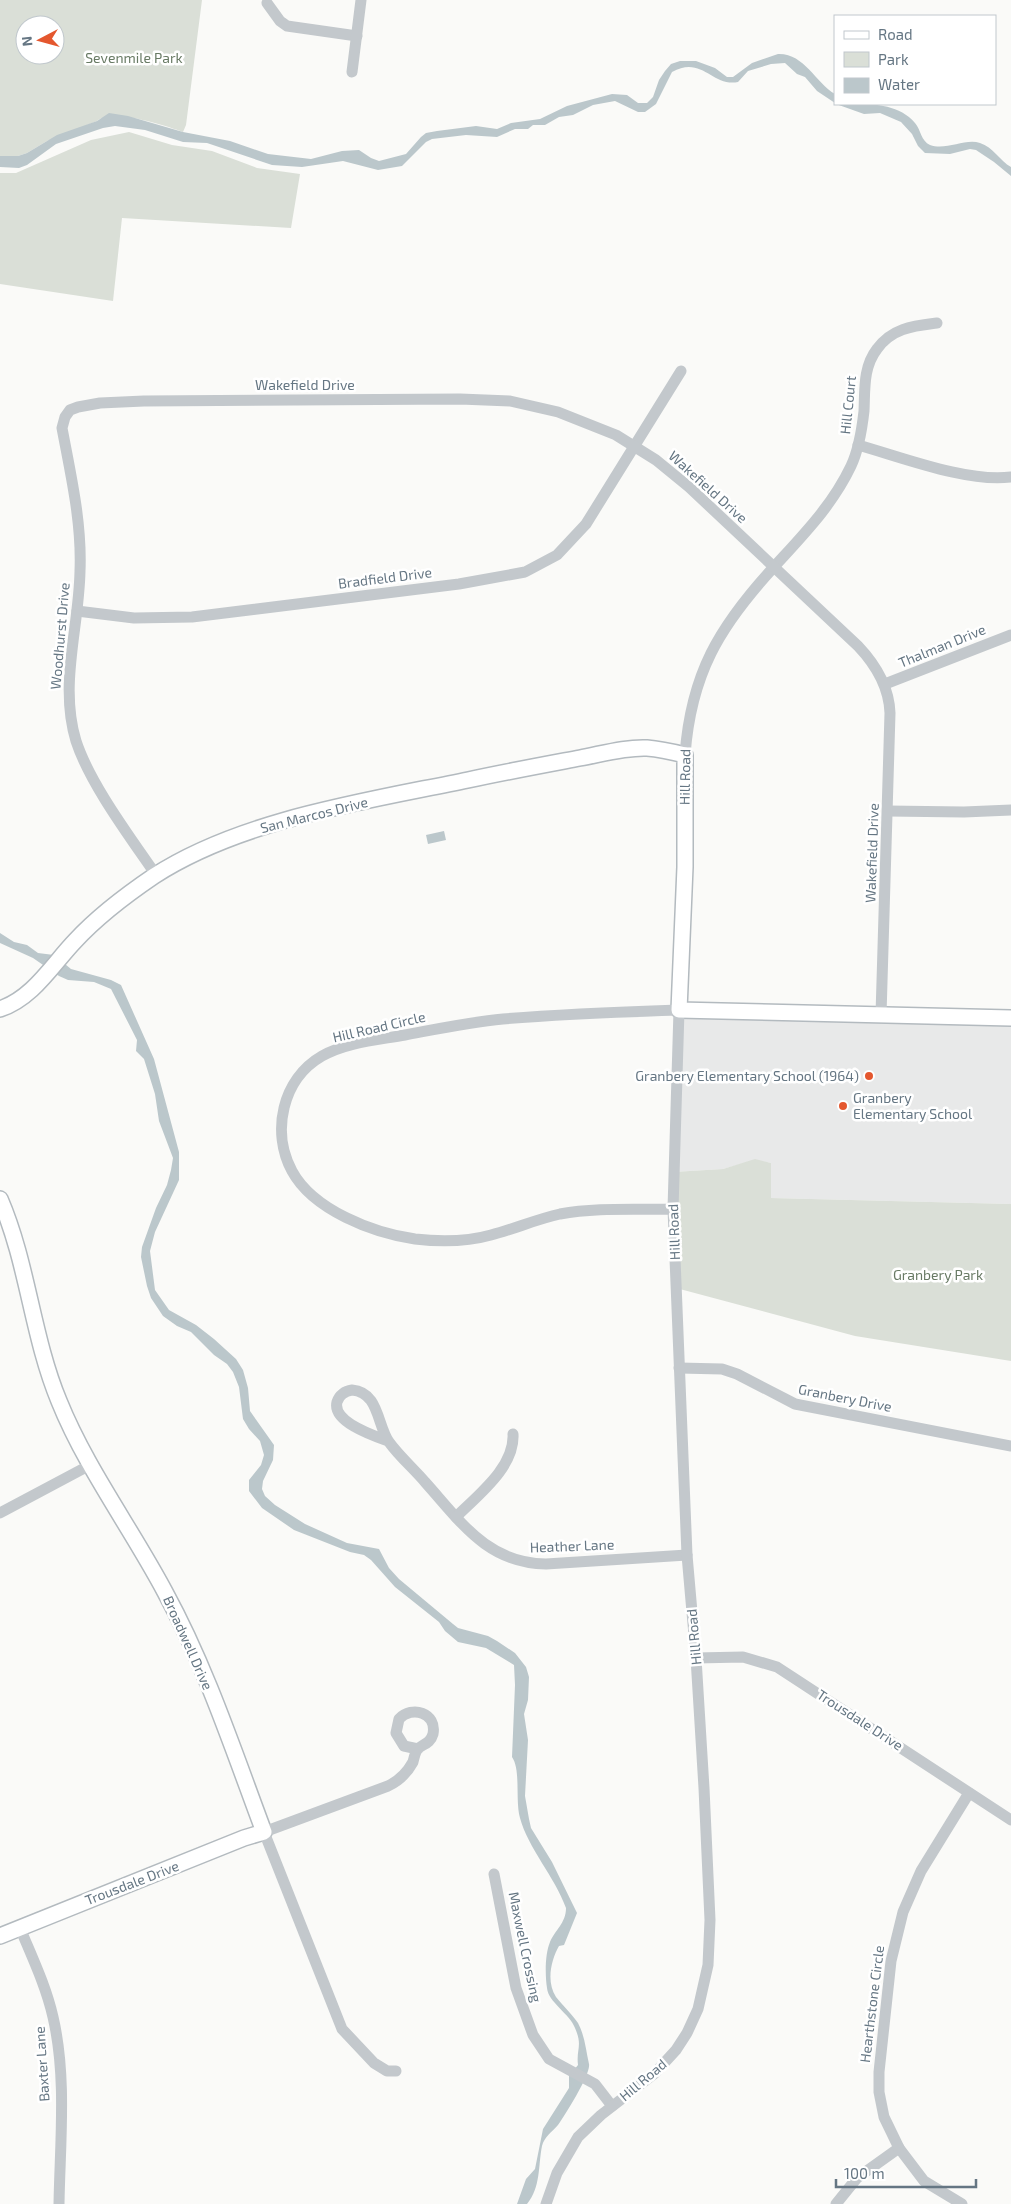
<svg xmlns="http://www.w3.org/2000/svg" width="1011" height="2204" viewBox="0 0 1011 2204" font-family="'Exo 2',sans-serif">
<style>
.built{fill:#e8e9e9}
.green{fill:#dadfd7;fill-rule:evenodd}
.water{fill:#bbc7cb}
.lines{fill:none;stroke-linecap:round;stroke-linejoin:round}
.secondary-casing{stroke:#b3babf;stroke-width:18}
.street{stroke:#c3c8cc;stroke-width:11}
.secondary{stroke:#fff;stroke-width:15}
.poi-dot{fill:#e4572e;stroke:#fff;stroke-width:2}
.labels{text-anchor:middle;stroke-width:5;stroke-linejoin:round;paint-order:stroke}
.park-label{font-size:14px;fill:#687a64;stroke:#fff}
.street-label{font-size:14px;fill:#657683;stroke:#fff}
.poi-label{font-size:14px;fill:#657683;stroke:#fff;text-anchor:end}
</style>
<rect width="100%" height="100%" fill="#fafaf8"/>
<path class="built" d="M679,1010L1011,1018V1204L771,1198V1163L755,1160L723,1169L673,1172Z"/>
<g class="green">
<path d="M0,0H202L186,125L183,132C164,125 112,108 97,121L47,141L27,153L18,156H0ZM25,25H55V55H25Z"/>
<path d="M129,132L172,145L212,151L257,168L300,174L291,228L122,218L113,301L0,284V173H16L91,140Z"/>
<path d="M755,1159L771,1163V1198L1011,1204V1361L855,1336L676,1288L673,1172L723,1169Z"/>
</g>
<g class="water">
<path d="M778,54C804,53 815,82 835,94V103L817,91L805,77L797,74L785,63L771,64L748,71L738,82C712,87 702,55 672,72L656,104L645,112H638L615,101L593,105L573,115L559,117L545,125H533L528,129H515L497,137L466,135L432,139L426,142L402,166L378,170L343,161L302,167L272,165L207,143L183,142L145,130L115,126L103,128L56,144L27,165L19,168L0,167V156H18L27,153L57,135L97,121L109,113L128,116L183,132L230,141L268,154L311,159L342,151L359,150L371,158L379,161L406,154L421,137L426,133L437,131L476,126L497,129L511,123L540,119L567,106L612,94L627,95L638,103H647L653,97L659,80L665,71L671,64L680,61H696L715,68L727,77H733L752,63Z"/>
<path d="M836,104C863,104 896,101 915,123C921,130 921,141 930,145C946,151 965,138 980,143C993,147 1000,161 1011,167V176L994,162L976,150L970,149L950,154L925,153L918,146L912,134L901,122L880,113L864,114Z"/>
<path d="M444,831L446,840L428,844L426,835Z"/>
<path d="M0,933L14,942L27,945L38,953L54,955L71,969L111,980L121,985L154,1059L179,1152V1180L155,1232L150,1251L155,1290L169,1310L196,1325L214,1339L236,1359L243,1370L248,1388L250,1411L274,1445L273,1460L263,1481L262,1489L265,1496L275,1505L305,1524L347,1543L379,1549L389,1568L399,1579L453,1624L458,1628L488,1636L497,1641L515,1653L526,1667L529,1677L528,1700L524,1714L528,1740L525,1796L529,1819L531,1828L552,1862L577,1913L564,1945L559,1946C551,1960 546,1982 556,1997C563,2006 572,2014 578,2023C585,2036 586,2051 589,2064C591,2074 565,2115 558,2125C552,2132 544,2137 542,2146C538,2166 541,2187 527,2204H517L526,2179L535,2169L543,2129L569,2088V2076L578,2065C576,2049 583,2046 575,2028C570,2014 548,2002 547,1988C545,1975 545,1954 550,1942C555,1930 566,1923 566,1908C555,1877 528,1848 520,1818C515,1800 521,1770 512,1757L515,1685L514,1665L486,1648L458,1642L445,1631L439,1622L395,1587L371,1560L364,1555L350,1552L294,1530L262,1508L249,1491V1480L261,1465L264,1455L260,1441L249,1429L243,1419L239,1387L233,1372L227,1364L214,1355L191,1332L177,1326L163,1316L151,1298L147,1286L141,1257L142,1247L156,1208L167,1185L171,1170L173,1158L159,1121L155,1094L144,1059L136,1051L137,1040L111,989L94,982L68,980L59,976L33,958L0,943Z"/>
</g>
<g class="lines">
<defs>
<g id="secondary">
<path d="M0,1009C33,998 52,965 75,941C98,916 126,895 154,876C242,819 367,801 468,780C505,772 543,765 580,758C602,754 625,747 647,748C660,749 673,752 685,755V867L679,1010L1011,1018"/>
<path d="M0,1199C28,1264 32,1336 59,1401C86,1468 131,1528 165,1592C206,1667 234,1752 264,1832L244,1838L0,1936"/>
</g>
</defs>
<use href="#secondary" class="secondary-casing"/>
<g class="street">
<path d="M267,3L280,21L287,26L357,36"/>
<path d="M352,72L361,0"/>
<path d="M858,445C901,457 968,483 1011,477"/>
<path d="M77,611L134,618L192,617L459,584L525,572L557,555L586,524L681,371"/>
<path d="M885,684L1011,635"/>
<path d="M685,755C691,674 719,627 773,568C803,535 832,506 851,466C859,449 862,429 864,411C865,390 863,367 877,349C892,328 913,326 937,323"/>
<path d="M888,811L964,812L1011,810"/>
<path d="M156,875C130,837 90,784 76,741C59,685 79,628 80,571C82,523 71,476 62,428L65,417L70,410L78,407L100,403L144,401L460,399L510,401L558,412L616,435L656,460L689,487L858,646C876,665 889,686 890,713L881,1015"/>
<path d="M679,1368L722,1369L737,1374L795,1404L1011,1446"/>
<path d="M388,1441C374,1436 332,1422 337,1402C339,1395 345,1391 352,1390C379,1392 377,1425 389,1442C399,1456 414,1469 425,1482C461,1522 487,1563 546,1564L687,1555"/>
<path d="M0,1513L92,1464"/>
<path d="M456,1517C478,1495 515,1467 513,1434"/>
<path d="M696,1658L743,1657L777,1667L1011,1820"/>
<path d="M494,1874L516,1988L533,2035L549,2059L595,2084L612,2106"/>
<path d="M20,1928C32,1957 46,1986 53,2017C67,2077 60,2143 59,2204"/>
<path d="M396,2071H387L374,2063L342,2029L264,1832L388,1786C399,1781 407,1773 413,1762C414,1758 415,1753 417,1750C421,1744 430,1745 433,1734C437,1713 412,1705 399,1719L396,1733L404,1746L418,1749"/>
<path d="M546,2204L557,2173L578,2137L601,2115L654,2074L676,2050L687,2033L698,2009L708,1965L710,1920L704,1788L696,1658L687,1555L673,1209L679,1010C620,1012 561,1014 503,1019C470,1022 437,1029 405,1035C377,1040 347,1042 322,1056C282,1079 271,1132 292,1171C313,1210 373,1233 415,1239C440,1242 466,1242 491,1235C514,1229 537,1219 560,1214C597,1207 636,1210 673,1209"/>
<path d="M836,2204L857,2178L899,2148"/>
<path d="M962,2204L924,2181L899,2148L884,2117L879,2092V2072L891,1961L903,1912L921,1871L969,1793"/>
</g>
<use href="#secondary" class="secondary"/>
</g>
<g class="poi-dot">
<circle cx="869" cy="1076" r="5"/>
<circle cx="843" cy="1106" r="5"/>
</g>
<g class="labels">
<g class="park-label">
<text x="134" y="63">Sevenmile Park</text>
<text x="938" y="1280">Granbery Park</text>
</g>
<g class="street-label">
<text x="305" y="390">Wakefield Drive</text>
<text transform="translate(848 405) rotate(-84)" y="5">Hill Court</text>
<text transform="translate(708 487) rotate(42)" y="5">Wakefield Drive</text>
<text transform="translate(385 578) rotate(-7)" y="5">Bradfield Drive</text>
<text transform="translate(60 636) rotate(-85)" y="5">Woodhurst Drive</text>
<text transform="translate(942 646) rotate(-22)" y="5">Thalman Drive</text>
<text transform="translate(685 777) rotate(-89)" y="5">Hill Road</text>
<text transform="translate(314 815) rotate(-14)" y="5">San Marcos Drive</text>
<text transform="translate(872 853) rotate(-88)" y="5">Wakefield Drive</text>
<text transform="translate(379 1027) rotate(-13)" y="5">Hill Road Circle</text>
<text transform="translate(674 1232) rotate(-92)" y="5">Hill Road</text>
<text transform="translate(845 1398) rotate(11)" y="5">Granbery Drive</text>
<text transform="translate(572 1546) rotate(-2)" y="5">Heather Lane</text>
<text transform="translate(694 1637) rotate(-95)" y="5">Hill Road</text>
<text transform="translate(188 1643) rotate(66)" y="5">Broadwell Drive</text>
<text transform="translate(860 1720) rotate(33)" y="5">Trousdale Drive</text>
<text transform="translate(132 1883) rotate(-21)" y="5">Trousdale Drive</text>
<text transform="translate(525 1947) rotate(78)" y="5">Maxwell Crossing</text>
<text transform="translate(872 2004) rotate(-83)" y="5">Hearthstone Circle</text>
<text transform="translate(42 2064) rotate(-94)" y="5">Baxter Lane</text>
<text transform="translate(643 2080) rotate(-40)" y="5">Hill Road</text>
</g>
<g class="poi-label">
<text x="859" y="1081">Granbery Elementary School (1964)</text>
<text x="853" y="1103" text-anchor="start">Granbery<tspan x="853" dy="16">Elementary School</tspan></text>
</g>
</g>
<rect x="834" y="15" width="162" height="90" fill="#ffffff" stroke="#c1c8cd"/>
<rect x="844" y="31" width="25" height="8" fill="#ffffff" stroke="#c1c8cd"/>
<text x="878" y="40" font-size="15" fill="#657683">Road</text>
<rect x="844" y="52" width="25" height="15" fill="#dadfd7" stroke="#c1c8cd"/>
<text x="878" y="65" font-size="15" fill="#657683">Park</text>
<rect x="844" y="78" width="25" height="15" fill="#bbc7cb" stroke="#c1c8cd"/>
<text x="878" y="90" font-size="15" fill="#657683">Water</text>
<g transform="translate(40 40) rotate(264)"><circle r="24" fill="#ffffff" stroke="#c1c8cd"/>
<path d="M0-4L9 19L0 12L-9 19Z" fill="#e4572e"/>
<text y="-8" font-size="14" font-weight="bold" text-anchor="middle" fill="#657683">N</text>
</g>
<path d="M836 2179v8h140v-8" fill="none" stroke="#657683" stroke-width="2.5"/>
<text x="844" y="2179" font-size="15" fill="#657683" stroke="#ffffff" stroke-width="4" paint-order="stroke">100 m</text>
</svg>
